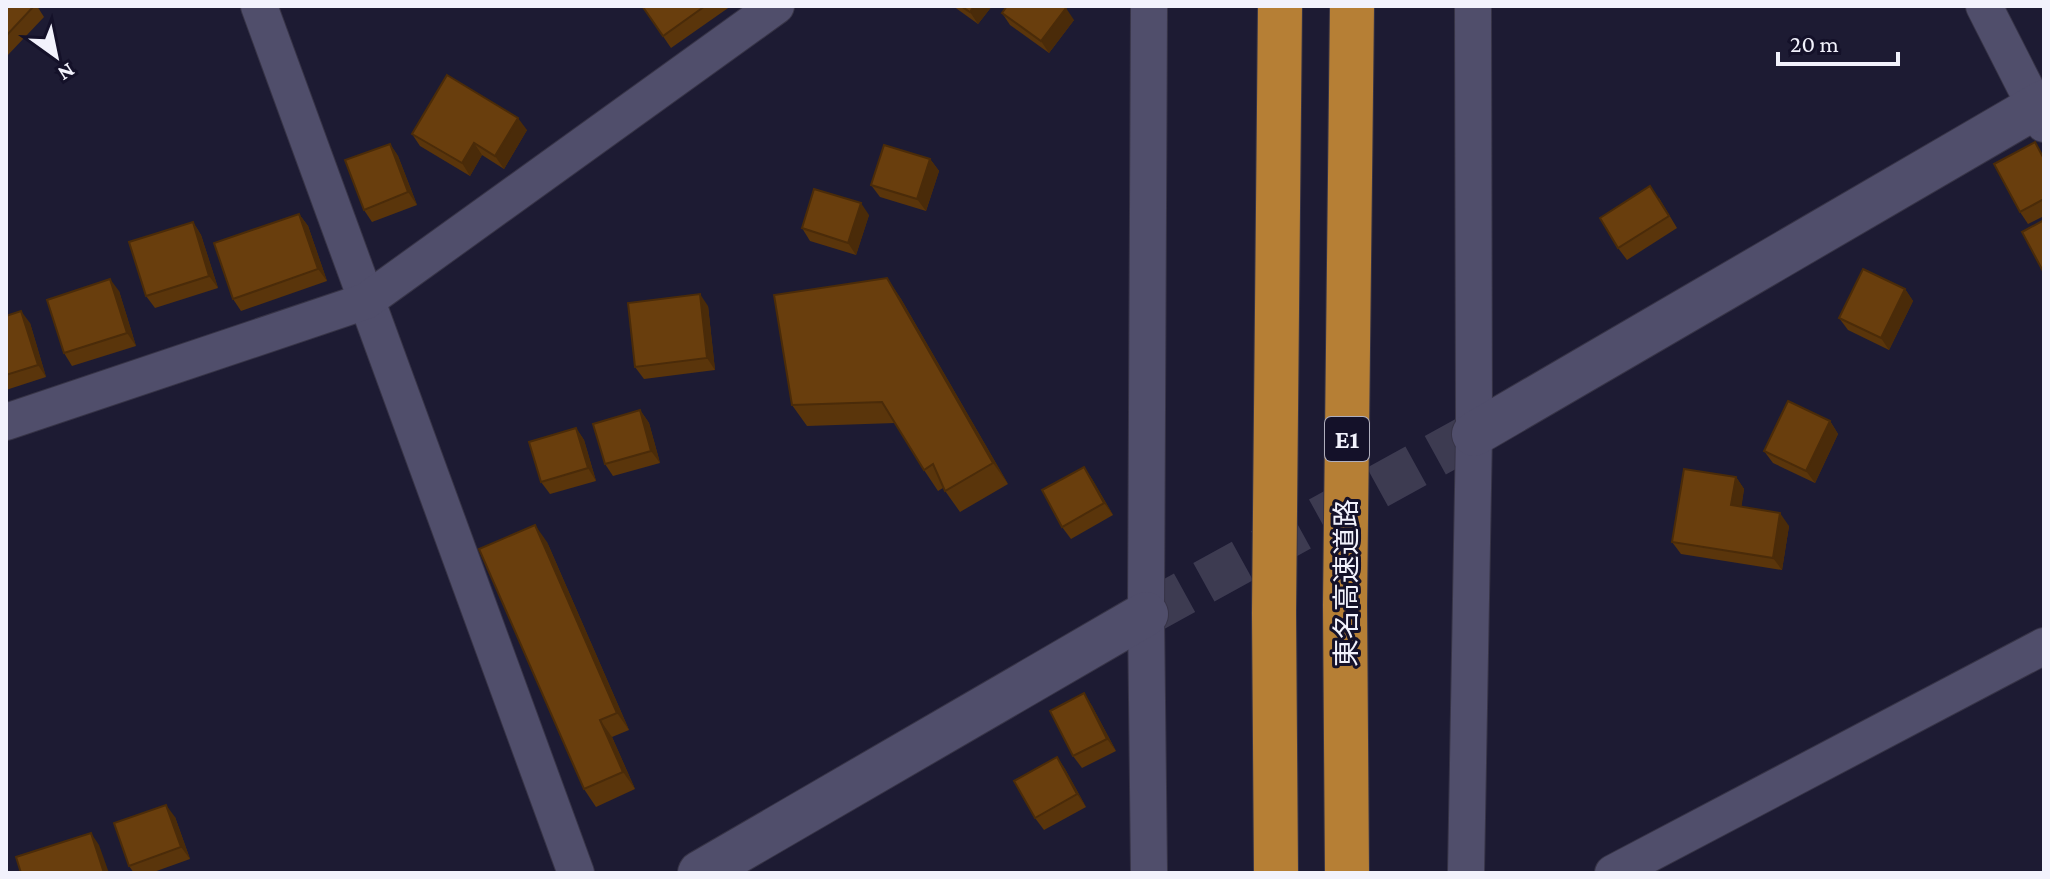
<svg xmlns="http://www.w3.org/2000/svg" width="2050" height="879" viewBox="0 0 2050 879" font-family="'Crimson Pro','Noto Sans JP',serif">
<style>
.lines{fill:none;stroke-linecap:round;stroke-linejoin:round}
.secondary-tunnel{stroke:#3d3b51;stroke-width:44;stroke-dasharray:44 22;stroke-linecap:butt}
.street-casing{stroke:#373447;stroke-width:38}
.secondary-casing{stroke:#373447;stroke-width:46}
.highway-casing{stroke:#373447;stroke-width:46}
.street{stroke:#504e6b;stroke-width:36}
.secondary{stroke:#504e6b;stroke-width:44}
.highway{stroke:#b67f35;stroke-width:44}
.wall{fill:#5a350b}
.shaded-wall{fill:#4a2b09}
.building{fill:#693e0d;stroke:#4a2b09;stroke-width:2}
.labels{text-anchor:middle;stroke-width:6;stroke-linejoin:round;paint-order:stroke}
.shield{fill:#141129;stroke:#afaebd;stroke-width:2}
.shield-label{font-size:26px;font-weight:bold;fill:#f2f2fc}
.street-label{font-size:28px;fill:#f2f2fc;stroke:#141129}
</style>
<rect width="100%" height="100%" fill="#1d1b33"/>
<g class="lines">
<path class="secondary-tunnel" d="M1146,614L1474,434"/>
<defs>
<g id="street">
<path d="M259,6L576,873"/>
<path d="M1984,6L2044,124"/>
<path d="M6,422L366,301L776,6"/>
<path d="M1149,873L1146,614L1149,6"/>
<path d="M1466,873L1474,434L1473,6"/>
<path d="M1613,873L2044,646"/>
</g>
<g id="secondary">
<path d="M1474,434L2044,102"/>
<path d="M700,873L1146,614"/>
</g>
<g id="highway">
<path d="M1276,873L1274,613L1280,6"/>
<path d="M1347,873L1345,605L1352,6"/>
</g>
</defs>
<use href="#street" class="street-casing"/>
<use href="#secondary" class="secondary-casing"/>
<use href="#highway" class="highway-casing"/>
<use href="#street" class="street"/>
<use href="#secondary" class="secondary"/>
<use href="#highway" class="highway"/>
</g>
<g class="wall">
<path d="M6,6H37L44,17L6,57Z"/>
<path d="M644,6H731L671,48L643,7Z"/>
<path d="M953,6H992L978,24Z"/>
<path d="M1002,13L1074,20L1049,53L1010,25Z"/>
<path d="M527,130L504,169L482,155L470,176L420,146L412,134Z"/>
<path d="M390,144L398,156L417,205L372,222L364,210Z"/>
<path d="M2044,156V216L2028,224L2020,212Z"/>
<path d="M930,159L939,171L926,211L880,197L871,185Z"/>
<path d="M1659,198L1677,228L1627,260L1618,248Z"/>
<path d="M299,214L308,226L327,281L241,311L233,299Z"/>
<path d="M869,215L856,255L810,241L802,228Z"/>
<path d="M193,222L201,235L218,288L155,308L146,296Z"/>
<path d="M887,278L901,299L1008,484L960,512L943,488L938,491L924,470L895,423L807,426L792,405Z"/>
<path d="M1905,289L1913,301L1889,350L1848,330L1839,318Z"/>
<path d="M119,291L136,346L72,366L64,353Z"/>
<path d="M708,306L715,370L644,379L635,367Z"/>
<path d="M6,316L30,323L46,377L6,390Z"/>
<path d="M640,410L649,423L660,463L613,476L605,464Z"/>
<path d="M1830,421L1838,434L1815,483L1773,463L1764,451Z"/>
<path d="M576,428L584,440L596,481L550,494L541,482Z"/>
<path d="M1084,467L1092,479L1113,515L1071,539L1062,527Z"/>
<path d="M1736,477L1744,489L1741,507L1789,526L1782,570L1681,554L1672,542Z"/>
<path d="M547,542L629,730L612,737L635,789L596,807L584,789Z"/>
<path d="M1084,693L1092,706L1116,751L1082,768L1073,756Z"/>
<path d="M1057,757L1065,769L1086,807L1044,830L1035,818Z"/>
<path d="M175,817L190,859L151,873H134L129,866Z"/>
</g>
<g class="shaded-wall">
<path d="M974,6H992L978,24L970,12Z"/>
<path d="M1066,8L1074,20L1049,53L1041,41Z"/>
<path d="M518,118L527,130L504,169L495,156Z"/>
<path d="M474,143L482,155L470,176L462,163Z"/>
<path d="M390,144L398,156L417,205L408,192Z"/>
<path d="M930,159L939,171L926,211L917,199Z"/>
<path d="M861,203L869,215L856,255L848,243Z"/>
<path d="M299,214L308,226L327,281L318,269Z"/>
<path d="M193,222L201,235L218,288L209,276Z"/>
<path d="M887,278L901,299L1008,484L993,463Z"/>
<path d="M110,279L119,291L136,346L127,333Z"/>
<path d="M1905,289L1913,301L1889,350L1881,338Z"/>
<path d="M700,294L708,306L715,370L707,358Z"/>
<path d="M21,311L30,323L46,377L38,365Z"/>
<path d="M640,410L649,423L660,463L651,451Z"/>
<path d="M1830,421L1838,434L1815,483L1806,471Z"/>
<path d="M576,428L584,440L596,481L588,468Z"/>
<path d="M1084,467L1092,479L1113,515L1104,503Z"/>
<path d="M1736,477L1744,489L1740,518L1731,505Z"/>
<path d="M1780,513L1789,526L1782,570L1773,558Z"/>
<path d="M535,525L547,542L629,730L617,713Z"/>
<path d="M1084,693L1092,706L1116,751L1107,739Z"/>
<path d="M600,720L612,737L635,789L623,772Z"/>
<path d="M1057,757L1065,769L1086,807L1077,794Z"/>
<path d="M166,805L175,817L190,859L181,847Z"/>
<path d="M91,833L99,845L109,873H104Z"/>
</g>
<g class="building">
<path d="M6,6H34L6,36Z"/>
<path d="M644,6H705L663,36L643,7Z"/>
<path d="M961,6H974L970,12Z"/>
<path d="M1007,6H1063L1066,8L1041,41L1002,13Z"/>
<path d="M447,75L518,118L495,156L474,143L462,163L412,134Z"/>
<path d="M2035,142L2044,159V199L2020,212L1994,164Z"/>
<path d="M390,144L408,192L364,210L345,160Z"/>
<path d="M884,145L930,159L917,199L871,185Z"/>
<path d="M1650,186L1669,216L1618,248L1600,218Z"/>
<path d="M814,189L861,203L848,243L802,228Z"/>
<path d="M299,214L318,269L233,299L214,243Z"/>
<path d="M2044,220V273L2022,232Z"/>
<path d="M193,222L209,276L146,296L129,242Z"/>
<path d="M1863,269L1905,289L1881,338L1839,318Z"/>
<path d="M887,278L993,463L945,491L933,464L924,470L882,402L792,405L774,295Z"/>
<path d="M110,279L127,333L64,353L47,300Z"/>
<path d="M700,294L707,358L635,367L628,303Z"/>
<path d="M21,311L38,365L6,375V316Z"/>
<path d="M1788,401L1830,421L1806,471L1764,451Z"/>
<path d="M640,410L651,451L605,464L593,424Z"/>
<path d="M576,428L588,468L541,482L529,442Z"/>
<path d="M1084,467L1104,503L1062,527L1042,490Z"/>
<path d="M1684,469L1736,477L1731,505L1780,513L1773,558L1672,542Z"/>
<path d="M535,525L617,713L600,720L623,772L584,789L479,549Z"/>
<path d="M1084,693L1107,739L1073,756L1050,711Z"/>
<path d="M1057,757L1077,794L1035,818L1014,781Z"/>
<path d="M166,805L181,847L129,866L114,823Z"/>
<path d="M91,833L104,873H21L16,857Z"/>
</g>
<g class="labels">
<rect class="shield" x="1325" y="417" width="44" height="44" rx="6"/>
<g class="shield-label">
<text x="1347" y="448">E1</text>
</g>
<g class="street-label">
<text transform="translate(1346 583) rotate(-90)" y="10">東名高速道路</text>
</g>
</g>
<rect width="2050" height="879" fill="none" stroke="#f2f2fc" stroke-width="16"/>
<g transform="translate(56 56) rotate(147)" stroke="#141129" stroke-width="6" paint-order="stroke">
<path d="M0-6L14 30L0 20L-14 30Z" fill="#f2f2fc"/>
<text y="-12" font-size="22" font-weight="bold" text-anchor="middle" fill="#f2f2fc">N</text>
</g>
<path d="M1778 52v12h120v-12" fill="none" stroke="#f2f2fc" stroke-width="4"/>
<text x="1790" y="52" font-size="24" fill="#f2f2fc" stroke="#141129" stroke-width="6" paint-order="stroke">20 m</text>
</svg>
